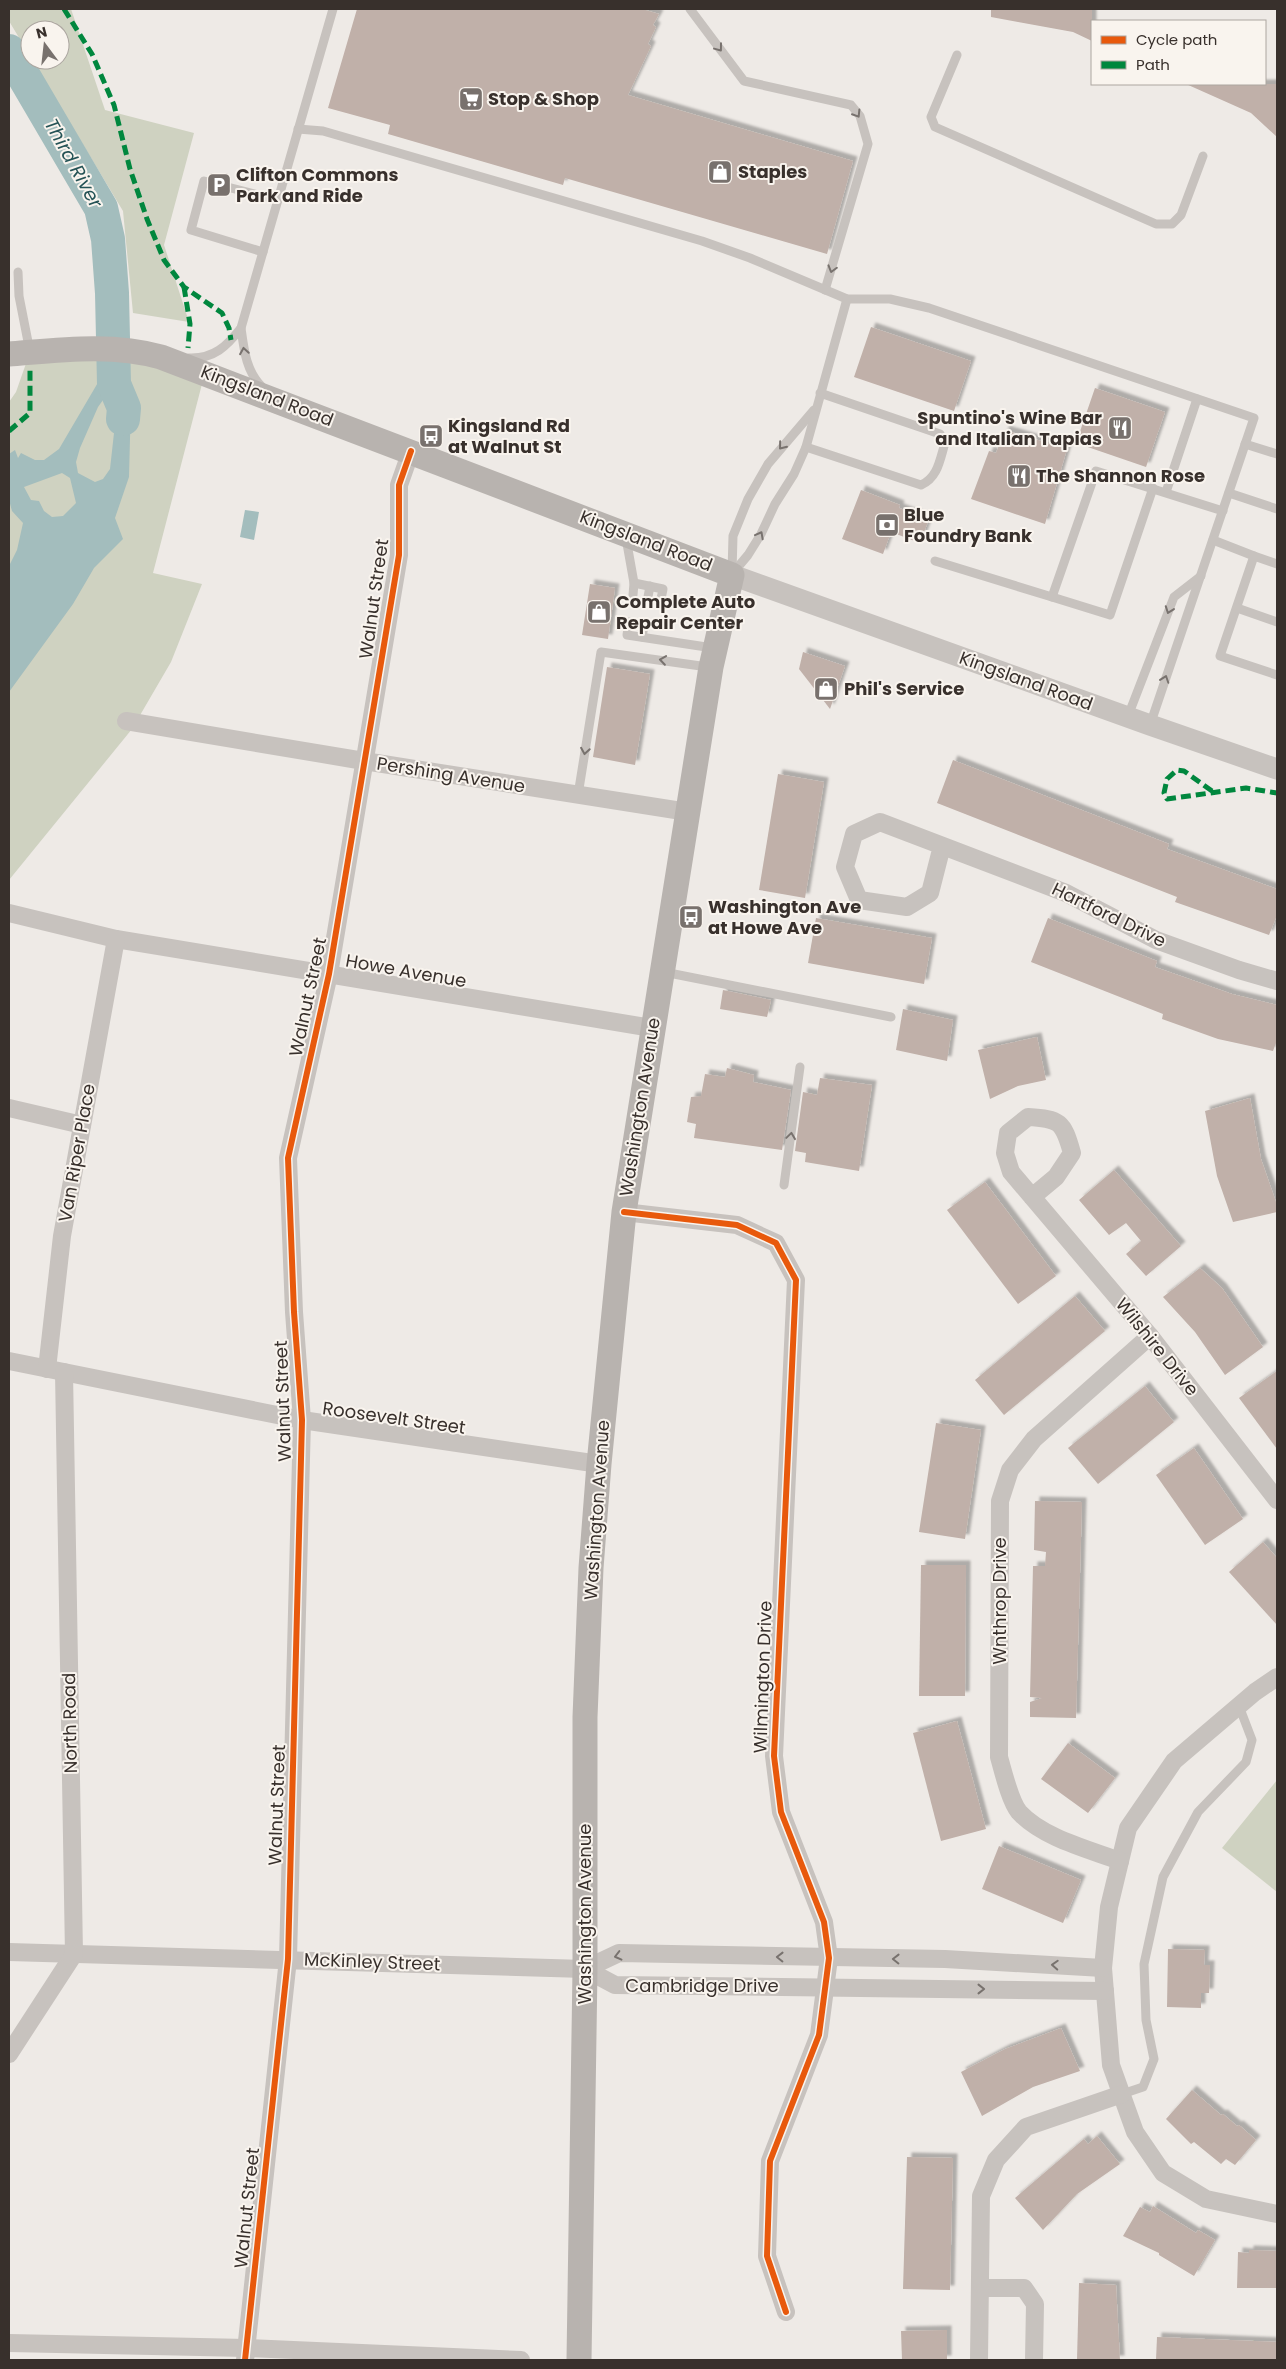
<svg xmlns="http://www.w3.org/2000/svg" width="1286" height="2369" viewBox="0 0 1286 2369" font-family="Poppins,sans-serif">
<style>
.green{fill:#cfd2c1}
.water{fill:#a3bdbd;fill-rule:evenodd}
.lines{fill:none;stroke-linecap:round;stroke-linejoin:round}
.river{stroke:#a3bdbd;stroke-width:34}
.building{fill:#c0b0a9;filter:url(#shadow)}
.service{stroke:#c7c2be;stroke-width:9}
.minor{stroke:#c7c2be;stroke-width:18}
.tertiary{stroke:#c7c2be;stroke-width:21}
.secondary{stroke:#b8b3af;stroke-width:25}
.quiet{stroke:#00873e;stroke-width:5;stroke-dasharray:10 5;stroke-linecap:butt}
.cycleway-casing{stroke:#f9f4ee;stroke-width:9}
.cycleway{stroke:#e8590c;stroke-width:6}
.oneway{stroke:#78726e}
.labels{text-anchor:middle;stroke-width:4;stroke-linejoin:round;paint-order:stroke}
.poi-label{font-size:18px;font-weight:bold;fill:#38302c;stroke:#f9f4ee;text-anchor:start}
.street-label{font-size:18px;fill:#38302c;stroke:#f9f4ee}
.water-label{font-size:19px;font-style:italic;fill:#255356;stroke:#f9f4ee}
</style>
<defs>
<filter id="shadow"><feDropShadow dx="4.5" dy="-4.5" stdDeviation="1" flood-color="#0004"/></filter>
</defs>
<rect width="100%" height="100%" fill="#eeeae6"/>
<g class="green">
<path d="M9,9H71L105,110L194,133L164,245L189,322L133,313L123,211L32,60H60V30H30V56L9,21Z"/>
<path d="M101,349V370L127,371L131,351L202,384L153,573L202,584L171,662L132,729L9,880V402L16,392L30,352Z"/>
<path d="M1277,1780V1892L1222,1848Z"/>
</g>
<g class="water">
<path d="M103,374L123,376L124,390L131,400L129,477L115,518L123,539L94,568L73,604L9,692V566L17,550L23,523L12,511L9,500V454L15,450L18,458L21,453L35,460H44L59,449ZM108,399L114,405L116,415L110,469L103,479L95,482L78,473L76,462L80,448L98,407L103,400ZM62,473L70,478L76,503L63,516L52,517L44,511L39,501L31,500L24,487Z"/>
<path d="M245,510L259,512L254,540L240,537Z"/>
</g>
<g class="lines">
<path class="river" d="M9,51L101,208L108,239L112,293L114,384L124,408L123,419"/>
</g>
<g class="building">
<path d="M357,9H642L659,14L653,25L656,27L648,44L651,46L628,95L853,161L827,254L565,178L563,185L388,134L390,125L328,108Z"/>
<path d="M991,9H1092V41L1073,32L991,17Z"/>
<path d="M1186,84H1277V137L1251,113Z"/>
<path d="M871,327L971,361L954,411L854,377Z"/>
<path d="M1095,388L1165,412L1146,467L1076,443Z"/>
<path d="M1005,430L1067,449L1045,524L971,499L989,451L996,453Z"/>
<path d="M861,490L900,505L899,508L929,519L920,543L891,532L883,554L842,539Z"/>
<path d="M590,584L615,588L608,639L582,635Z"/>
<path d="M803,652L845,666L830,709L799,669Z"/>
<path d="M607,667L650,674L635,765L593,757Z"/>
<path d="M953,760L1169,844L1167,849L1277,889V915L1269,935L1175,902L1177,897L937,803Z"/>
<path d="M778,774L824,782L805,898L759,890Z"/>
<path d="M816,918L932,938L924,984L808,963Z"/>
<path d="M1048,918L1157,961L1155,967L1232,994L1277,1005V1040L1273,1051L1218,1039L1162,1019L1163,1014L1031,962Z"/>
<path d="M723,990L771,1000L767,1017L720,1009Z"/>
<path d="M903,1009L953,1020L947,1061L896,1050Z"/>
<path d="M1037,1037L1046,1080L1018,1086L990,1099L978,1050Z"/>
<path d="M727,1068L754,1075L753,1082L791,1090L782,1150L694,1138L696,1124L687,1122L691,1097L701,1096L705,1074L725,1077Z"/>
<path d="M820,1078L872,1085L859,1171L805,1162L806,1153L795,1151L803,1092L817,1095Z"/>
<path d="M1250,1098L1261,1159L1277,1205V1212L1233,1222L1217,1176L1205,1111Z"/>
<path d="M1114,1170L1181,1246L1146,1276L1126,1254L1141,1241L1126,1223L1109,1235L1079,1200Z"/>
<path d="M985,1182L1056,1276L1018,1304L947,1210Z"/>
<path d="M1200,1268L1222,1288L1263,1347L1225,1375L1195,1332L1163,1297Z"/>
<path d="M1075,1296L1105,1331L1004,1415L975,1380Z"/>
<path d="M1277,1371V1449L1239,1398Z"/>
<path d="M1145,1386L1174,1422L1098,1484L1068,1448Z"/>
<path d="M936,1423L981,1430L965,1539L919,1532Z"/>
<path d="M1194,1448L1243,1519L1205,1545L1156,1475Z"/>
<path d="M1035,1501L1082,1502L1076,1718L1030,1717V1702L1042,1698L1030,1697L1033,1566H1045L1046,1552L1034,1550Z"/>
<path d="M1263,1542L1277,1558V1625L1229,1572Z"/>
<path d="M921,1565H966L965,1696H919Z"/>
<path d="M957,1721L986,1829L941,1841L913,1733Z"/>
<path d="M1068,1743L1115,1778L1088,1813L1041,1779Z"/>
<path d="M999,1846L1081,1880L1063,1923L982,1889Z"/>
<path d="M1168,1949L1205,1950L1204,1965H1210L1209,1993H1201V2008L1167,2007Z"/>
<path d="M1061,2028L1080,2071L1033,2087L982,2116L961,2072L1005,2049Z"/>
<path d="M1192,2090L1221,2115L1223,2114L1237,2126L1239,2125L1256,2140L1235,2165L1226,2159L1221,2164L1194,2142L1191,2144L1166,2119Z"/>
<path d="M1097,2136L1120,2164L1077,2194L1043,2230L1015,2198L1084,2139L1088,2144Z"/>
<path d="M907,2157L953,2158L950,2290L903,2289Z"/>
<path d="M1153,2206L1196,2233L1198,2230L1215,2240L1194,2276L1159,2255V2253L1123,2236L1140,2207L1150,2212Z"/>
<path d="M1249,2250L1277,2251V2288H1237L1238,2252L1249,2253Z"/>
<path d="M1079,2283L1116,2285L1120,2360H1077Z"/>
<path d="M947,2330V2360H902L901,2331Z"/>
<path d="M1157,2337L1277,2342V2360H1156Z"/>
</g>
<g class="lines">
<g class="service">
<path d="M690,9L744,81L851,105L860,116L868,144L825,290"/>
<path d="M957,55L931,117L935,127L1156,224H1172L1181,215L1203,156"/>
<path d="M298,129L323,131L702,241L750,258L847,299H890L929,308L1254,418L1150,725"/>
<path d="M263,252L191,230L204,181L278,200"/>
<path d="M18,272L19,296L30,352"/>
<path d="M241,328C244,350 246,371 262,387"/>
<path d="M189,358C214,359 227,346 241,328L333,9"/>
<path d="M1245,444L1277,454"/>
<path d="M806,447L921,485C938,478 940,459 945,443L940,434L820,393"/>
<path d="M1166,492L1197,399"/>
<path d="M1229,493L1277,509"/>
<path d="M626,538L634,583L633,595"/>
<path d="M1213,540L1254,556"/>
<path d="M935,561L1052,597L1096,471L1223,511"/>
<path d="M1277,564L1254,556L1220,656L1277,675"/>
<path d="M732,572L733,536L748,499L768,464L814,410"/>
<path d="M732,574L748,555L761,534L775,504L794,474L806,447L847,299"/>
<path d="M634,583L663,589L661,599"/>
<path d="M648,597L650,586"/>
<path d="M1052,597L1110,615L1153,488"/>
<path d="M1237,608L1277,622"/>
<path d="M629,622L627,635L713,648"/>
<path d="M642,637L644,626"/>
<path d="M1128,716L1174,597L1201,576"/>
<path d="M578,795L601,652L708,667"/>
<path d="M664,972L891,1017"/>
<path d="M784,1185L800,1067"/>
<path d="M1122,2094L1143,2087L1154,2059L1146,2020L1144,1964L1163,1877L1198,1812L1246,1762L1252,1740L1239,1706"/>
</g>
<g class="minor">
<path d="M126,721L364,761L688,812"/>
<path d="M942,846L930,893L907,907L859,900L845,867L854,834L880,822L1066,893L1156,940L1239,970L1277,981"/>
<path d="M9,913L116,939L652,1028"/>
<path d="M9,1108L82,1125"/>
<path d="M1032,1197L1056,1177L1072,1153C1063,1121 1060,1119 1028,1117L1008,1133L1005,1153L1011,1172L1150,1336L1277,1500"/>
<path d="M624,1212L737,1225L776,1243L796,1280L774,1756L781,1812L824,1922L829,1958L819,2035L770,2161L767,2256L786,2312"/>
<path d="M9,1361L302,1420L599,1464"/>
<path d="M47,1369L62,1236L116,939"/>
<path d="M1277,1677L1255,1692L1174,1761L1128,1828L1109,1907L1103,1968L1111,2065L1135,2132L1163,2173L1206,2199L1277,2214"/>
<path d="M1120,1861C1088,1849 1043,1838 1019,1812C1010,1801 1003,1771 999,1757L1000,1501L1010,1470L1034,1439L1150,1336"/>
<path d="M9,1952L585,1969L615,1985L1105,1991"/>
<path d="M585,1969L619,1953L945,1959L1103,1968"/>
<path d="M9,2054L74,1954L64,1372"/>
<path d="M981,2288H1024L1035,2304L1034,2360"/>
<path d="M9,2343L247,2348L521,2360"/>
<path d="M245,2360L288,1959L302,1420L294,1312L288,1158L329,974L399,555V485L411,451"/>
<path d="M979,2360L981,2196L996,2160L1026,2127L1122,2094"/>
</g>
<path class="tertiary" d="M732,575L1150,725L1277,769"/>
<path class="secondary" d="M9,354C59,350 112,343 161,357L732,575L711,667L624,1212L599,1464L591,1568L585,1717V1969L579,2360"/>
<g class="quiet">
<path d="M64,9L92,54L114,105L130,169L147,219L164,260L184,287L222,313L229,328L231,340"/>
<path d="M184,287L190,324L188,348"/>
<path d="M9,431L30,413V368"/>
<path d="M1212,791L1184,771L1177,770L1167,779L1164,793L1167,799L1246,788L1277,793"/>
</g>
<defs>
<g id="cycleway">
<path d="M624,1212L737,1225L776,1243L796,1280L774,1756L781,1812L824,1922L829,1958L819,2035L770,2161L767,2256L786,2312"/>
<path d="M245,2360L288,1959L302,1420L294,1312L288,1158L329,974L399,555V485L411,451"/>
</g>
</defs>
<use href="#cycleway" class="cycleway-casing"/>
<use href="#cycleway" class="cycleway"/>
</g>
<defs><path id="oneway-chevron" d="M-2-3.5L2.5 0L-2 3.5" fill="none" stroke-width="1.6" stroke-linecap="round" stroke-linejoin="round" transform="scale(1.25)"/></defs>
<g class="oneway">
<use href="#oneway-chevron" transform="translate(719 48) rotate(53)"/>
<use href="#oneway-chevron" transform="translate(857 114) rotate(58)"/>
<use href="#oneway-chevron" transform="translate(832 269) rotate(106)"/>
<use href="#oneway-chevron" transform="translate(244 351) rotate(-99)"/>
<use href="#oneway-chevron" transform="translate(782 446) rotate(129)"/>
<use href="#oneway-chevron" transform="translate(760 535) rotate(-62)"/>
<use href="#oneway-chevron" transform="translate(1169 610) rotate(110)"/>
<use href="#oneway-chevron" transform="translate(663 660) rotate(-172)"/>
<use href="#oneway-chevron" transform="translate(1165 679) rotate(-71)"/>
<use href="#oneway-chevron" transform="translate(585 751) rotate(99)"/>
<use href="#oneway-chevron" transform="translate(791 1136) rotate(-82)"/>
<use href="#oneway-chevron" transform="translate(618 1956) rotate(166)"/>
<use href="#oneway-chevron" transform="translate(780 1957) rotate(-179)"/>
<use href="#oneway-chevron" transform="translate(896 1959) rotate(-179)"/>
<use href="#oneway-chevron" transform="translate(1055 1965) rotate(-177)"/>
<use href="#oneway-chevron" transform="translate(981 1989)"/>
</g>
<defs>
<symbol id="supermarket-square" viewBox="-11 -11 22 22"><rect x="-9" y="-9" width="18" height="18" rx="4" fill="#78716d" stroke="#f9f4ee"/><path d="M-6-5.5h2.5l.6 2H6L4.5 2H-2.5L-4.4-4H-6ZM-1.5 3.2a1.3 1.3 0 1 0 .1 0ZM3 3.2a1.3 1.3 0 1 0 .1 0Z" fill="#fff"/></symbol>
<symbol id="shop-square" viewBox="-11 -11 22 22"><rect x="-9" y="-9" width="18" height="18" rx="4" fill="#78716d" stroke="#f9f4ee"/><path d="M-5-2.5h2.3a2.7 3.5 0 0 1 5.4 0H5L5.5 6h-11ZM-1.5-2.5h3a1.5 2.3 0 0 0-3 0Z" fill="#fff"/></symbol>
<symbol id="parking-square" viewBox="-11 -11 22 22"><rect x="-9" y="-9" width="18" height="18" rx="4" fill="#78716d" stroke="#f9f4ee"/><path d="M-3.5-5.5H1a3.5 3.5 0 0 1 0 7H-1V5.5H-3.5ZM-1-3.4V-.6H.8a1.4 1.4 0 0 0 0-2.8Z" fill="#fff"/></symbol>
<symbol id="restaurant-square" viewBox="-11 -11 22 22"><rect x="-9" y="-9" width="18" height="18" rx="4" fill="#78716d" stroke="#f9f4ee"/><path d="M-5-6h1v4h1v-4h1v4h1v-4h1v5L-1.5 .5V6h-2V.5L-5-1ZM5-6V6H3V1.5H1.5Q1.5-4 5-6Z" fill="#fff"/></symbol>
<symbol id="bus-square" viewBox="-11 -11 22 22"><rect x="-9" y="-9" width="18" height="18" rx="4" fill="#78716d" stroke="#f9f4ee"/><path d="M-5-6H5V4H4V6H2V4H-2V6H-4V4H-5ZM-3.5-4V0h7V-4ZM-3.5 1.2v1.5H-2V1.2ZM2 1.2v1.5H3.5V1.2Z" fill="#fff"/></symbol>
<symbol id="bank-square" viewBox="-11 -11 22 22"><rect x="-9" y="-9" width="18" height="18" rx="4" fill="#78716d" stroke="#f9f4ee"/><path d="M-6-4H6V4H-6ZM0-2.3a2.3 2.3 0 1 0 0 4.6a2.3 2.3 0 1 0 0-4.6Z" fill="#fff"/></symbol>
</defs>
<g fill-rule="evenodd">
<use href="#supermarket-square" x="457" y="85" width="28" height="28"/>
<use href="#shop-square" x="706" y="158" width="28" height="28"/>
<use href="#parking-square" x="205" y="171" width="28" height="28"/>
<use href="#restaurant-square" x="1106" y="414" width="28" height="28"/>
<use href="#bus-square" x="417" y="422" width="28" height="28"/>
<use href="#restaurant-square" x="1005" y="462" width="28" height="28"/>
<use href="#bank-square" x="873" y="511" width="28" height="28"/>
<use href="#shop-square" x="585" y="598" width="28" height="28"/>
<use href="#shop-square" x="812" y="675" width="28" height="28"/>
<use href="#bus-square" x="677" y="903" width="28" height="28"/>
</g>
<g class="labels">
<g class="poi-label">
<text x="488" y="105">Stop &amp; Shop</text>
<text x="738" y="178">Staples</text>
<text x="236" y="181">Clifton Commons<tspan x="236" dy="21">Park and Ride</tspan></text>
<text x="1102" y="424" text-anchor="end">Spuntino's Wine Bar<tspan x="1102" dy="21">and Italian Tapias</tspan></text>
<text x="448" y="432">Kingsland Rd<tspan x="448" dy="21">at Walnut St</tspan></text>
<text x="1036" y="482">The Shannon Rose</text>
<text x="904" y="521">Blue<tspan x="904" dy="21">Foundry Bank</tspan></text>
<text x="616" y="608">Complete Auto<tspan x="616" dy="21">Repair Center</tspan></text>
<text x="844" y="695">Phil's Service</text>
<text x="708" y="913">Washington Ave<tspan x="708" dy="21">at Howe Ave</tspan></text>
</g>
<g class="street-label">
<text transform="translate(267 396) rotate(21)" y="6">Kingsland Road</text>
<text transform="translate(646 541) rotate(21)" y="6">Kingsland Road</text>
<text transform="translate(374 599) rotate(-82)" y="6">Walnut Street</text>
<text transform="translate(1026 681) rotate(20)" y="6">Kingsland Road</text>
<text transform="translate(451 775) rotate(9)" y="6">Pershing Avenue</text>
<text transform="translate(1109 915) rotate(26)" y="6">Hartford Drive</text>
<text transform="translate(406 971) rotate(10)" y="6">Howe Avenue</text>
<text transform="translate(308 997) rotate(-78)" y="6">Walnut Street</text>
<text transform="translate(640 1107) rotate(-81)" y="6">Washington Avenue</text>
<text transform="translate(77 1153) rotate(-80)" y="6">Van Riper Place</text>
<text transform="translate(1157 1347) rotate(51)" y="6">Wilshire Drive</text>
<text transform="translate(283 1401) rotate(-92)" y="6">Walnut Street</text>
<text transform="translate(394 1418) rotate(8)" y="6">Roosevelt Street</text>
<text transform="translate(597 1510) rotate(-86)" y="6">Washington Avenue</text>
<text transform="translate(1000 1601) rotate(-90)" y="6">Wnthrop Drive</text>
<text transform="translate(763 1677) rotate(-88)" y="6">Wilmington Drive</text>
<text transform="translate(70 1723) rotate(-91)" y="6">North Road</text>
<text transform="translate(277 1805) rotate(-88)" y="6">Walnut Street</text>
<text transform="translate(585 1914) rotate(-90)" y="6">Washington Avenue</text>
<text transform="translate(372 1962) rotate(2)" y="6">McKinley Street</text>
<text x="702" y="1992">Cambridge Drive</text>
<text transform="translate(247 2208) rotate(-84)" y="6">Walnut Street</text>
</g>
<g class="water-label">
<text transform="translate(74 163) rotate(61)" y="7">Third River</text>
</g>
</g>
<rect width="1286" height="2369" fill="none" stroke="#38302c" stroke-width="20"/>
<rect x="1091" y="20" width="175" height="65" fill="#f9f4ee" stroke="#aca6a0"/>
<rect x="1101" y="36" width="25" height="8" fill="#e8590c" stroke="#aca6a0"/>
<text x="1136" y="45" font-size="15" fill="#38302c">Cycle path</text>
<rect x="1101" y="61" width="25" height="8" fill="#00873e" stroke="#aca6a0"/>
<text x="1136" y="70" font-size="15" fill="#38302c">Path</text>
<g transform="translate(45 45) rotate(345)"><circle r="24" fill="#f9f4ee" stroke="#aca6a0"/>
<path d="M0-4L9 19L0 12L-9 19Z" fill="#78716d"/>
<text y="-8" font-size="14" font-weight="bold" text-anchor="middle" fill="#38302c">N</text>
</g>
</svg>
